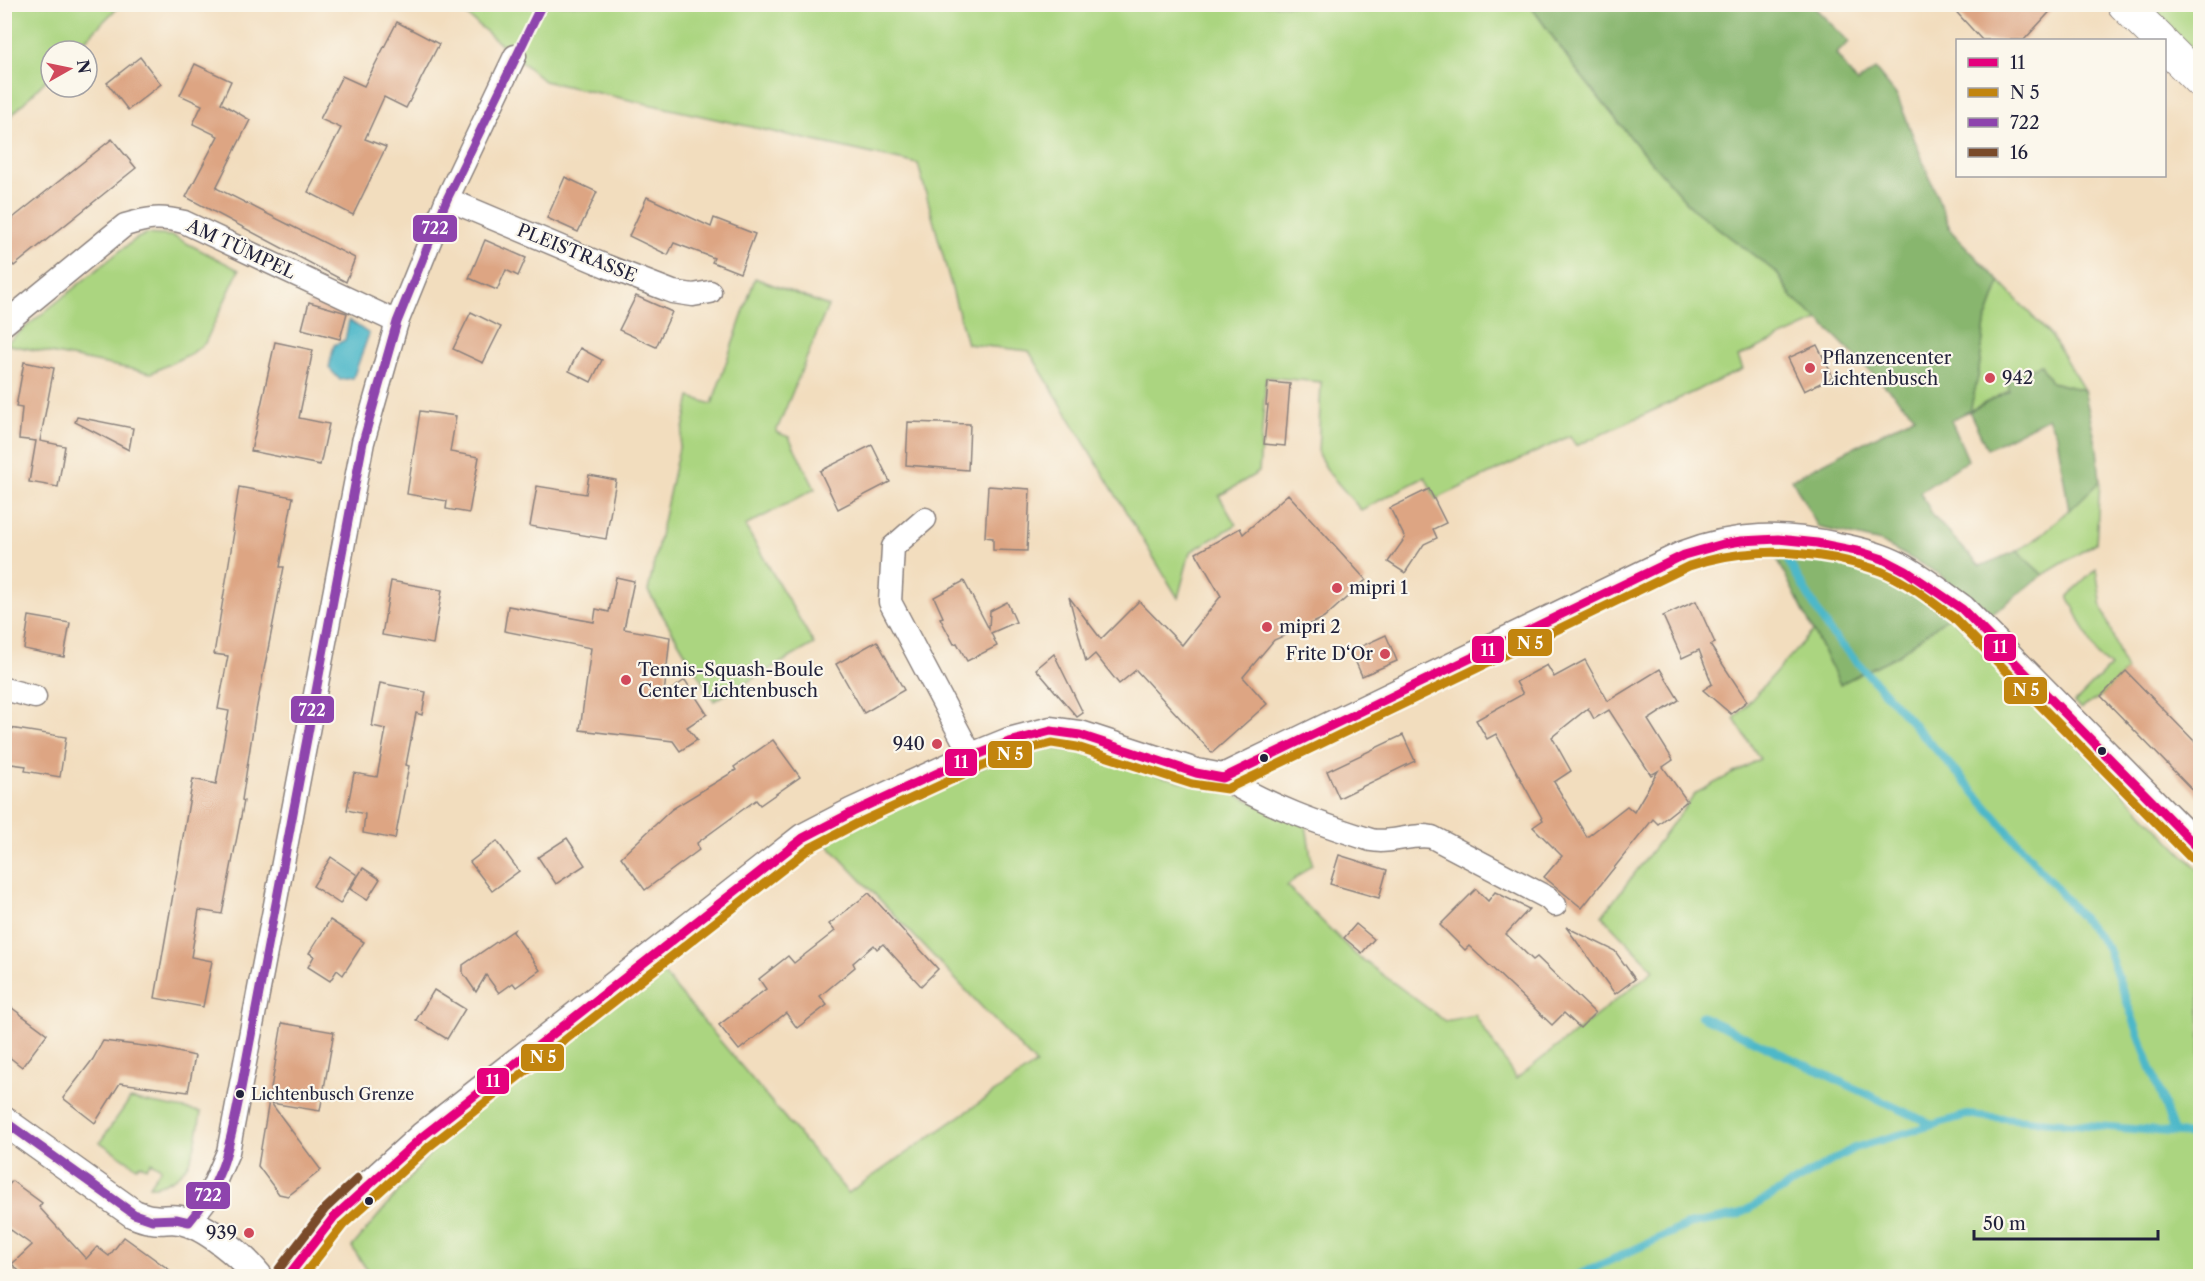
<svg xmlns="http://www.w3.org/2000/svg" width="2205" height="1281" viewBox="0 0 2205 1281" font-family="'Libre Caslon Text',serif">
<style>
.green{fill:#abd580;stroke:#667c5e;stroke-width:1.5}
.forest{fill:#88b66e;stroke:#556c54;stroke-width:1.5}
.water{fill:#4db8c9;stroke:#386d82;stroke-width:1.5}
.lines{fill:none;stroke-linecap:round;stroke-linejoin:round}
.stream{stroke:#4db8c9;stroke-width:8}
.building{fill:#dda583;fill-rule:evenodd}
.minor-casing{stroke:#8a807c;stroke-width:25}
.tertiary-casing{stroke:#8a807c;stroke-width:31}
.motorway-casing{stroke:#8a807c;stroke-width:35}
.minor{stroke:#fff;stroke-width:22}
.tertiary{stroke:#fff;stroke-width:28}
.motorway{stroke:#fff;stroke-width:33}
.bus-1-casing{stroke:#fbf7ec;stroke-width:14}
.bus-2-casing{stroke:#fbf7ec;stroke-width:14}
.bus-3-casing{stroke:#fbf7ec;stroke-width:14}
.bus-4-casing{stroke:#fbf7ec;stroke-width:14}
.bus-1{stroke:#e5007d;stroke-width:9}
.bus-2{stroke:#c2850f;stroke-width:9}
.bus-3{stroke:#8e44ad;stroke-width:9}
.bus-4{stroke:#7a4b2a;stroke-width:9}
.poi-dot{fill:#d1495b;stroke:#fbf7ec;stroke-width:2}
.bus-dot{fill:#22223b;stroke:#fbf7ec;stroke-width:2}
.labels{text-anchor:middle;stroke-width:4.5;stroke-linejoin:round;paint-order:stroke}
.bus-label{font-size:16px;fill:#22223b;stroke:#fbf7ec;text-anchor:start}
.street-label{font-size:18px;fill:#22223b;stroke:#fbf7ec}
.poi-label{font-size:18px;fill:#22223b;stroke:#fbf7ec;text-anchor:start}
.line-badge{stroke:#fbf7ec;stroke-width:2}
.badge-label{font-size:16px;text-anchor:middle;font-weight:bold;fill:#fff}
</style>
<rect width="100%" height="100%" fill="#fbf7ec"/>
<filter id="ink" filterUnits="userSpaceOnUse"><feTurbulence type="fractalNoise" baseFrequency=".0167" numOctaves="2"/><feDisplacementMap in="SourceGraphic" scale="12" xChannelSelector="R" yChannelSelector="G"/><feConvolveMatrix kernelMatrix="1 2 1 2 8 2 1 2 1" color-interpolation-filters="sRGB"/></filter>
<filter id="wash" filterUnits="userSpaceOnUse"><feTurbulence type="fractalNoise" baseFrequency=".008" numOctaves="4" result="noise"/><feDisplacementMap in="SourceGraphic" scale="24" xChannelSelector="R" yChannelSelector="G"/><feGaussianBlur stdDeviation="1.35" result="paint"/><feColorMatrix in="noise" values="0 0 0 0 0 0 0 0 0 0 0 0 0 0 0 0 0 1.4 0 .05"/><feComposite in="paint" operator="in"/></filter>
<g filter="url(#wash)">
<rect width="100%" height="100%" fill="#f2ddbe"/>
<g class="green">
<path d="M5,4L120,5L74,51H51V75L6,121L4,120Z"/>
<path d="M455,5H1530L1575,68L1640,149L1693,209L1777,273L1792,297L1819,320L1738,357L1743,369L1576,446L1570,436L1436,499L1425,477L1361,510L1329,473L1318,454L1321,382L1266,377L1259,472L1219,496L1236,525L1190,552L1178,598L1029,351L967,344L918,164L544,81Z"/>
<path d="M2142,5H2200V63Z"/>
<path d="M146,234L173,236L239,270L205,343L192,353L151,373L5,344L121,250L136,239Z"/>
<path d="M755,278L828,306L776,432L789,437L815,489L745,526L814,644L714,701L648,591L690,397L712,404Z"/>
<path d="M2000,282L2052,337L2084,390L2051,382L2009,391L1969,411L1978,377L1985,323Z"/>
<path d="M2100,481L2096,543L2043,575L2017,551L2039,537Z"/>
<path d="M2096,569L2102,607L2126,671L2101,696L2081,709L2074,703L2110,667L2097,655L2068,596Z"/>
<path d="M1949,616C2036,698 2115,787 2200,871V1276H371L352,1247L434,1149L484,1099L658,967L848,1193L1036,1064L824,841L961,776L1013,755L1047,748L1079,751L1164,777L1234,794L1306,825L1312,864L1287,886L1355,954L1445,1021L1475,1015L1516,1079L1654,970L1602,916L1696,793L1760,759L1734,719L1813,631L1840,684L1898,655Z"/>
<path d="M130,1099L201,1112C196,1140 196,1169 167,1182C161,1185 156,1187 149,1186L161,1168L151,1162L146,1168L140,1164L137,1167L100,1142Z"/>
</g>
<g class="forest">
<path d="M1530,5H1812L1849,42L1836,54L1857,83L1875,69L1897,96L1951,231L2000,282L1985,323L1978,377L1970,411L2009,391L2008,377L2041,365L2051,382L2084,390L2097,448L2100,481L2069,511L2057,436L2048,418L1987,449L1969,411L1951,420L1968,460L1920,492L1934,517L1980,566L2017,551L2043,575L1987,618L1938,573L1881,542L1818,527L1792,479L1915,416L1819,320L1792,297L1777,273L1693,209L1640,149L1575,68Z"/>
<path d="M1772,549C1790,551 1810,552 1828,556C1874,567 1911,590 1949,616L1898,655L1840,684Z"/>
</g>
<path class="water" d="M349,320L369,334L353,378L340,380L329,368L334,345L345,340Z"/>
<g class="lines">
<g class="stream">
<path d="M1787,559L1829,631L1968,785L2107,947L2174,1132"/>
<path d="M1701,1016L1933,1125"/>
<path d="M1576,1276L1688,1225L1738,1215L1854,1148L1967,1115L2180,1133L2200,1139"/>
</g>
</g>
<g id="blocks">
<g class="building">
<path d="M1949,4H2057L2024,40H1982Z"/>
<path d="M397,22L439,44L406,108L384,97L365,139L386,147L353,215L308,192L341,128L320,119L342,76L364,86Z"/>
<path d="M140,57L161,84L128,110L107,83Z"/>
<path d="M195,64L231,81L221,103L250,120L216,188L355,258L346,282L186,197L218,136L193,124L202,105L180,95Z"/>
<path d="M112,139L136,168L14,266L4,255V225Z"/>
<path d="M565,177L597,192L578,232L547,218Z"/>
<path d="M647,197L711,227L714,218L755,234L740,273L712,262L714,258L674,243L668,255L629,236Z"/>
<path d="M485,240L526,258L518,276L506,270L497,290L469,278Z"/>
<path d="M636,296L672,312L656,347L619,330Z"/>
<path d="M309,302L347,313L340,339L302,329Z"/>
<path d="M471,312L501,327L483,363L453,349Z"/>
<path d="M275,342L313,350L299,418L329,424L320,465L251,451Z"/>
<path d="M1817,345L1833,377L1804,391L1788,358Z"/>
<path d="M580,348L602,360L591,382L569,371Z"/>
<path d="M24,362L54,368L40,441L65,446L58,487L29,482L36,441L19,439L22,408L16,407Z"/>
<path d="M1268,382L1290,384L1285,446L1264,444L1268,405H1266Z"/>
<path d="M420,411L456,416L450,452L479,457L469,513L446,509L447,501L407,494Z"/>
<path d="M77,417L133,428L129,450L75,422Z"/>
<path d="M908,422L970,424L968,470L906,465Z"/>
<path d="M872,445L890,482L838,509L820,471Z"/>
<path d="M589,475L616,480L606,539L530,526L537,486L586,494Z"/>
<path d="M988,486L1030,489L1027,551L993,550V538L985,537Z"/>
<path d="M239,487L293,497L280,567H284L255,716L242,800L244,801L222,914L199,910L191,957L212,961L203,1007L155,998L193,779L216,784L229,711L218,709L228,656L214,654L234,532L232,531Z"/>
<path d="M1429,489L1446,523L1433,529L1437,538L1424,544L1405,573L1388,562L1405,538L1390,508Z"/>
<path d="M1288,494L1366,580L1324,618L1274,640L1243,677L1267,704L1212,753L1136,670L1119,684L1095,654L1086,662L1069,597L1101,639L1139,601L1182,645L1221,596L1196,553L1240,528L1243,534Z"/>
<path d="M616,577L634,581L624,629L670,637L664,695L685,680L707,714L687,727L697,740L680,751L673,741L580,730L591,648L504,631L508,606L594,622L596,609L609,612Z"/>
<path d="M391,581L442,590L433,644L382,635Z"/>
<path d="M964,581L989,629L990,611L1007,602L1016,622L991,633L997,646L967,661L957,643L954,644L940,618L943,617L934,597Z"/>
<path d="M1696,601L1715,643L1710,645L1747,701L1731,714L1703,690L1712,684L1699,650L1682,658L1663,616Z"/>
<path d="M29,616L70,623L64,657L24,649Z"/>
<path d="M1386,635L1397,661L1362,676L1351,651Z"/>
<path d="M877,641L904,690L864,713L836,664Z"/>
<path d="M1054,654L1083,713L1077,717L1036,669Z"/>
<path d="M1585,660L1608,701L1660,669L1679,700L1648,720L1673,760L1663,767L1687,801L1658,824L1653,819L1582,908L1544,877L1562,856L1533,827L1543,820L1496,734L1487,739L1476,720L1523,694L1516,682L1547,665L1554,677ZM1588,708L1594,719L1609,710L1651,775L1658,771L1634,812L1627,806L1587,837L1554,782L1571,771L1552,737Z"/>
<path d="M2126,671L2200,747V798L2101,696Z"/>
<path d="M380,683L426,692L422,715L416,713L406,765L409,766L395,839L363,833L365,814L347,810L354,773L377,777L386,729L372,726Z"/>
<path d="M4,727L66,737L60,777L25,771L26,766L4,763Z"/>
<path d="M1403,735L1415,761L1339,798L1327,771Z"/>
<path d="M773,740L800,777L760,805L756,800L697,843L699,850L645,890L621,857L672,809L736,770L734,767Z"/>
<path d="M567,838L585,865L556,884L538,857Z"/>
<path d="M497,841L519,871L492,891L470,862Z"/>
<path d="M1339,855L1387,870L1379,898L1330,884Z"/>
<path d="M331,857L357,875L340,904L313,886Z"/>
<path d="M363,868L380,879L367,900L350,889Z"/>
<path d="M1476,889L1488,901L1495,892L1529,909L1506,934L1533,960L1537,957L1595,1013L1580,1028L1564,1013L1552,1025L1469,946L1465,950L1440,925Z"/>
<path d="M869,893L938,969L921,986L883,944L877,949L874,945L853,963L855,967L820,996L827,1005L797,1028L786,1013L739,1050L719,1025L766,989L759,979L788,956L794,963L835,931L829,924Z"/>
<path d="M330,920L364,942L343,975L337,970L330,981L308,967L314,956L309,953Z"/>
<path d="M1356,924L1374,939L1362,953L1344,938Z"/>
<path d="M1566,927L1615,951L1635,979L1615,994Z"/>
<path d="M514,930L513,932L540,970L516,987L513,983L499,993L486,975L476,992L463,973V965Z"/>
<path d="M434,990L465,1009L447,1039L416,1020Z"/>
<path d="M4,1002L47,1034L22,1067L4,1053Z"/>
<path d="M282,1023L334,1032L320,1111L271,1103L321,1170L288,1196L279,1194L258,1166Z"/>
<path d="M103,1041L160,1048L195,1056L188,1092L120,1083L95,1123L63,1098L93,1059Z"/>
<path d="M12,1181L42,1203L39,1207L86,1259L97,1247L109,1256L124,1237L178,1276H24L12,1264L32,1245L4,1225V1191Z"/>
</g>
</g>
</g>
<g filter="url(#ink)">
<use href="#blocks" fill-opacity="0" stroke="#8a807c" stroke-width="1.5"/>
<g class="lines">
<defs>
<g id="minor">
<path d="M447,199L606,266L673,292L693,295L710,292"/>
<path d="M4,324L125,225C149,218 160,216 184,222L397,322"/>
<path d="M925,519L893,547L890,602L972,757"/>
<path d="M4,689L35,697"/>
<path d="M1223,778C1269,806 1320,824 1371,840C1392,844 1411,833 1432,837L1548,898L1555,905"/>
<path d="M189,1222L209,1196L228,1152L363,442L397,322L447,199L515,56"/>
</g>
<g id="tertiary">
<path d="M4,1121L134,1214C140,1216 146,1219 152,1219C161,1221 171,1218 180,1220C206,1225 242,1256 258,1276"/>
<path d="M288,1276L334,1217L423,1136L803,838L853,812L972,757L1009,742L1051,731L1080,735L1196,773L1223,778L1684,555C1737,535 1782,535 1837,547C1858,551 1879,556 1898,566C1921,578 1941,594 1962,609L2200,850"/>
</g>
<g id="motorway">
<path d="M2124,4L2160,40"/>
<path d="M2164,45L2200,81"/>
</g>
</defs>
<use href="#minor" class="minor-casing"/>
<use href="#tertiary" class="tertiary-casing"/>
<use href="#motorway" class="motorway-casing"/>
<use href="#minor" class="minor"/>
<use href="#tertiary" class="tertiary"/>
<use href="#motorway" class="motorway"/>
<defs>
<path id="bus-1" d="M288,1276L334,1217L423,1136L803,838L853,812L972,757L1009,742L1051,731L1080,735L1196,773L1223,778L1684,555L1723,544L1741,541L1778,539L1817,543L1861,552L1883,559L1906,571L1962,609L2200,850"/>
<path id="bus-2" d="M303,1276L343,1225L431,1145L810,848L858,823L977,768L1013,753L1052,743L1077,747L1192,784L1227,789L1689,566C1737,550 1782,549 1833,558C1850,562 1869,566 1885,573C1910,584 1932,602 1954,618L2191,858"/>
<path id="bus-3" d="M4,1121L134,1214L152,1220L176,1219L189,1222C225,1180 229,1146 240,1094L363,442L397,322L447,199L542,4"/>
<path id="bus-4" d="M279,1269L325,1209L358,1178"/>
</defs>
<use href="#bus-1" class="bus-1-casing"/>
<use href="#bus-2" class="bus-2-casing"/>
<use href="#bus-3" class="bus-3-casing"/>
<use href="#bus-4" class="bus-4-casing"/>
<use href="#bus-1" class="bus-1"/>
<use href="#bus-2" class="bus-2"/>
<use href="#bus-3" class="bus-3"/>
<use href="#bus-4" class="bus-4"/>
</g>
</g>
<g class="poi-dot">
<circle cx="1810" cy="368" r="6"/>
<circle cx="1990" cy="378" r="6"/>
<circle cx="1337" cy="588" r="6"/>
<circle cx="1267" cy="627" r="6"/>
<circle cx="1385" cy="654" r="6"/>
<circle cx="626" cy="680" r="6"/>
<circle cx="937" cy="744" r="6"/>
<circle cx="249" cy="1233" r="6"/>
</g>
<g class="bus-dot">
<circle cx="2102" cy="751" r="5"/>
<circle cx="1264" cy="758" r="5"/>
<circle cx="240" cy="1094" r="5"/>
<circle cx="369" cy="1201" r="5"/>
</g>
<g class="labels">
<g class="bus-label">
<text x="251" y="1100">Lichtenbusch Grenze</text>
</g>
<g class="street-label">
<text transform="translate(241 249) rotate(25)" y="6">AM TÜMPEL</text>
<text transform="translate(577 253) rotate(22)" y="6">PLEISTRASSE</text>
</g>
<g class="poi-label">
<text x="1822" y="364">Pflanzencenter<tspan x="1822" dy="21">Lichtenbusch</tspan></text>
<text x="2002" y="384">942</text>
<text x="1349" y="594">mipri 1</text>
<text x="1279" y="633">mipri 2</text>
<text x="1373" y="660" text-anchor="end">Frite D‘Or</text>
<text x="638" y="676">Tennis-Squash-Boule<tspan x="638" dy="21">Center Lichtenbusch</tspan></text>
<text x="925" y="750" text-anchor="end">940</text>
<text x="237" y="1239" text-anchor="end">939</text>
</g>
</g>
<g class="line-badge">
<rect x="412" y="214" width="46" height="29" rx="6" fill="#8e44ad"/>
<rect x="1507" y="628" width="46" height="29" rx="6" fill="#c2850f"/>
<rect x="1983" y="633" width="34" height="29" rx="6" fill="#e5007d"/>
<rect x="1471" y="635" width="34" height="29" rx="6" fill="#e5007d"/>
<rect x="2003" y="676" width="45" height="29" rx="6" fill="#c2850f"/>
<rect x="290" y="695" width="45" height="29" rx="6" fill="#8e44ad"/>
<rect x="987" y="740" width="46" height="29" rx="6" fill="#c2850f"/>
<rect x="944" y="748" width="34" height="29" rx="6" fill="#e5007d"/>
<rect x="520" y="1043" width="45" height="29" rx="6" fill="#c2850f"/>
<rect x="476" y="1067" width="34" height="28" rx="6" fill="#e5007d"/>
<rect x="185" y="1181" width="46" height="29" rx="6" fill="#8e44ad"/>
</g>
<g class="badge-label">
<text x="435" y="234">722</text>
<text x="1530" y="649">N 5</text>
<text x="2000" y="653">11</text>
<text x="1488" y="656">11</text>
<text x="2026" y="696">N 5</text>
<text x="312" y="716">722</text>
<text x="1010" y="760">N 5</text>
<text x="961" y="768">11</text>
<text x="543" y="1063">N 5</text>
<text x="493" y="1087">11</text>
<text x="208" y="1201">722</text>
</g>
<rect width="2205" height="1281" fill="none" stroke="#fbf7ec" stroke-width="24"/>
<rect x="1956" y="39" width="210" height="138" fill="#fbf7ec" stroke="#a4a2a5" stroke-width="1.5"/>
<rect x="1968" y="58" width="30" height="9" fill="#e5007d" stroke="#a4a2a5" stroke-width="1.5"/>
<text x="2010" y="69" font-size="18" fill="#22223b">11</text>
<rect x="1968" y="88" width="30" height="9" fill="#c2850f" stroke="#a4a2a5" stroke-width="1.5"/>
<text x="2010" y="99" font-size="18" fill="#22223b">N 5</text>
<rect x="1968" y="118" width="30" height="9" fill="#8e44ad" stroke="#a4a2a5" stroke-width="1.5"/>
<text x="2010" y="129" font-size="18" fill="#22223b">722</text>
<rect x="1968" y="148" width="30" height="9" fill="#7a4b2a" stroke="#a4a2a5" stroke-width="1.5"/>
<text x="2010" y="159" font-size="18" fill="#22223b">16</text>
<g transform="translate(69 69) rotate(81)"><circle r="28" fill="#fbf7ec" stroke="#a4a2a5" stroke-width="1.5"/>
<path d="M0-4.5L10 22L0 15L-10 22Z" fill="#d1495b"/>
<text y="-9" font-size="16" font-weight="bold" text-anchor="middle" fill="#22223b">N</text>
</g>
<path d="M1974 1230v9h184v-9" fill="none" stroke="#22223b" stroke-width="3"/>
<text x="1983" y="1230" font-size="18" fill="#22223b" stroke="#fbf7ec" stroke-width="4.5" paint-order="stroke">50 m</text>
</svg>
